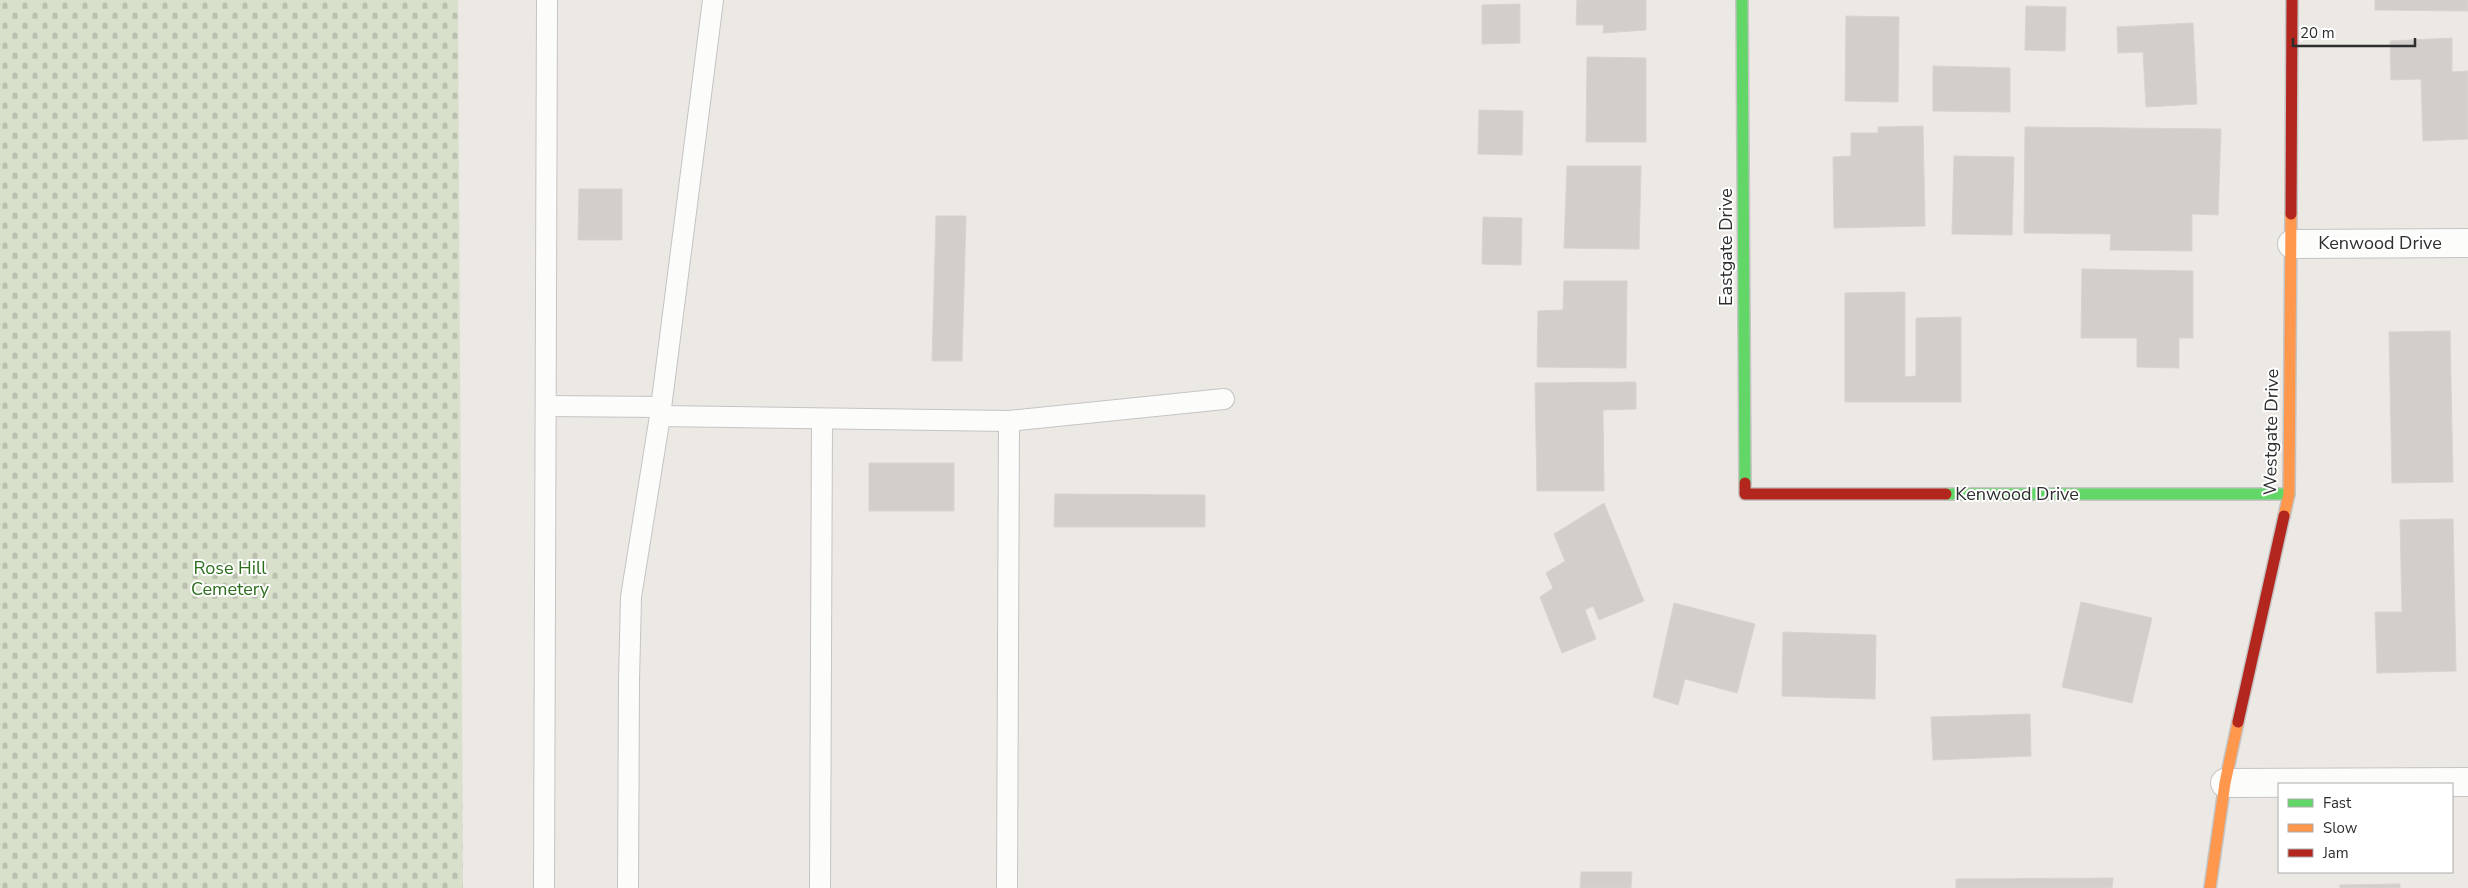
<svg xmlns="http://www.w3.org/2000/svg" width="2468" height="888" viewBox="0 0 2468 888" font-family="'Nunito Sans',sans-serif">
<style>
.cemetery{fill:url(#cemetery-stones)}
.building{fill:#d1cecb;stroke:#d7d4d0}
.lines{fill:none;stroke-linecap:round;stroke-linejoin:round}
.lane-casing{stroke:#c5c4c5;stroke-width:22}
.street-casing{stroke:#c5c4c5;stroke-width:30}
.fast-casing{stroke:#c5c4c5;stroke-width:14}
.slow-casing{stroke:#c5c4c5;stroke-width:14}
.jam-casing{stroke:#c5c4c5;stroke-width:14}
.lane{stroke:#fcfcfb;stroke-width:20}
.street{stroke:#fcfcfb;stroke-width:28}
.fast{stroke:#63d668;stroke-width:11}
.slow{stroke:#ff974d;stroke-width:11}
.jam{stroke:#b3261e;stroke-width:11}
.labels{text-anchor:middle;stroke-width:4;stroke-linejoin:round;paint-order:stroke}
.street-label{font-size:18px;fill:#2e2e2e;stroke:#fff}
.park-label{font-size:18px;fill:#2c6e1b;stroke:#fff}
</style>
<defs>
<pattern id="cemetery-stones" width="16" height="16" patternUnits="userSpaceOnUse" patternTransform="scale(1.25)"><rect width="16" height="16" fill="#d8e0cc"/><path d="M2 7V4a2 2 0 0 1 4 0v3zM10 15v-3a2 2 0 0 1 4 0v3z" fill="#bac0b0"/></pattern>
</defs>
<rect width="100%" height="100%" fill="#ece8e4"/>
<path class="cemetery" d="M0,0H458L463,888H0Z"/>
<g class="building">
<path d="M1577,0H1646V30L1603,33L1604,25H1576Z"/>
<path d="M2375,0H2468V11L2375,10Z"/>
<path d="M1520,4V43L1482,44V5Z"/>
<path d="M2026,6L2066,7L2065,51L2025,50Z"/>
<path d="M1846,16L1899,17L1898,102L1845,101Z"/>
<path d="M2193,23L2197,104L2146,107L2143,52L2118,53L2117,27Z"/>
<path d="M2452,38V72L2468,71V139L2423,141L2421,79L2391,80L2390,41Z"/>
<path d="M1587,57L1646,58V142H1586Z"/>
<path d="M1933,66L2010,68V112L1933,111Z"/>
<path d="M1479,110L1523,111L1522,155L1478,154Z"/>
<path d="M1923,126L1925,226L1834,228L1833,157L1851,156V133H1878V127Z"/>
<path d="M2025,127L2221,129L2218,215L2192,214V251L2110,250L2111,234L2024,233Z"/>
<path d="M1954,156L2014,157L2012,235L1952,234Z"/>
<path d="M1567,166H1641L1639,249L1564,248Z"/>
<path d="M579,189H622V240H578Z"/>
<path d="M936,216H966L962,361H932Z"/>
<path d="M1483,217L1522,218L1521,265L1482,264Z"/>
<path d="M2082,269L2193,271V338H2179V368L2137,367V338H2081Z"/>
<path d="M1564,281H1627L1626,368L1537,367L1538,311L1563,310Z"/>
<path d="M1905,292V377L1916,376V318L1961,317V402H1845V293Z"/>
<path d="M2450,331L2453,482L2392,483L2389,332Z"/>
<path d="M1636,382V409L1603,410L1604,491H1537L1535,383Z"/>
<rect x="869" y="463" width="85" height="48"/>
<path d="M1055,494L1205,495V527H1054Z"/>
<path d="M1604,503L1644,601L1599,620L1593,606L1585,610L1596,639L1562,653L1540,597L1553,588L1546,573L1565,561L1554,534Z"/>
<path d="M2453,519L2456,671L2377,673L2375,612H2402L2400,520Z"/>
<path d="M2081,602L2152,618L2132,703L2062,687Z"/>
<path d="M1674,603L1755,624L1737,693L1685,679L1678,705L1653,697Z"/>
<path d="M1783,632L1876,635L1875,699L1782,696Z"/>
<path d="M2030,714L2031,756L1933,760L1931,717Z"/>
<path d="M1581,872H1632L1631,888H1580Z"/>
<path d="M2113,878L2112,888H1956V879Z"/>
<path d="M2400,884V888H2340V885Z"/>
</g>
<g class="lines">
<defs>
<g id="lane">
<path d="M546,406L661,407"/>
<path d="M660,416L1009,421L1224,399"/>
<path d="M544,888L547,0"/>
<path d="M628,888L629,681L631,597L660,416L713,0"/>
<path d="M820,888L822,419"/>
<path d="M1007,888L1009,421"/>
</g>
<g id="street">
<path d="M2292,244L2468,243"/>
<path d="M2225,783L2468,782"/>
</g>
<g id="fast">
<path d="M1742,0L1745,483"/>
<path d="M1946,494H2289"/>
</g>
<g id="slow">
<path d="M2284,516L2289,494L2291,214"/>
<path d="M2210,888L2225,783L2238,722"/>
</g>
<g id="jam">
<path d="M2291,214L2292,0"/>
<path d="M1745,483V494H1946"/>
<path d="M2238,722L2284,516"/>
</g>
</defs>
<use href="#lane" class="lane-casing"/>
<use href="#street" class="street-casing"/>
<use href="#fast" class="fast-casing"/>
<use href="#slow" class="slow-casing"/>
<use href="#jam" class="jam-casing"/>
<use href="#lane" class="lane"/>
<use href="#street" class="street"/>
<use href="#fast" class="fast"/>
<use href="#slow" class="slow"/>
<use href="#jam" class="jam"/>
</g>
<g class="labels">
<g class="street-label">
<text x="2380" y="249">Kenwood Drive</text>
<text transform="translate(1726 247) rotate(-90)" y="6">Eastgate Drive</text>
<text transform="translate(2271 432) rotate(-89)" y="6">Westgate Drive</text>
<text x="2017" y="500">Kenwood Drive</text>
</g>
<g class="park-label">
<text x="230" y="574">Rose Hill<tspan x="230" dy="21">Cemetery</tspan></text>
</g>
</g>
<rect x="2278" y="783" width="175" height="90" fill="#ffffff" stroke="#ababab"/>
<rect x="2288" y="799" width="25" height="8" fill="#63d668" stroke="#ababab"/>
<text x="2323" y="808" font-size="15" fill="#2e2e2e">Fast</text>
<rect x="2288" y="824" width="25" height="8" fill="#ff974d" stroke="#ababab"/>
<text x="2323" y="833" font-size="15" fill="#2e2e2e">Slow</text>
<rect x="2288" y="849" width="25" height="8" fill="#b3261e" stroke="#ababab"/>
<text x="2323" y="858" font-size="15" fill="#2e2e2e">Jam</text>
<path d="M2293 38v8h122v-8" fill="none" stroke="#2e2e2e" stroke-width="2.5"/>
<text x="2300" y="38" font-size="15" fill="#2e2e2e" stroke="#ffffff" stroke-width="4" paint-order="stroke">20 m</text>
</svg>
